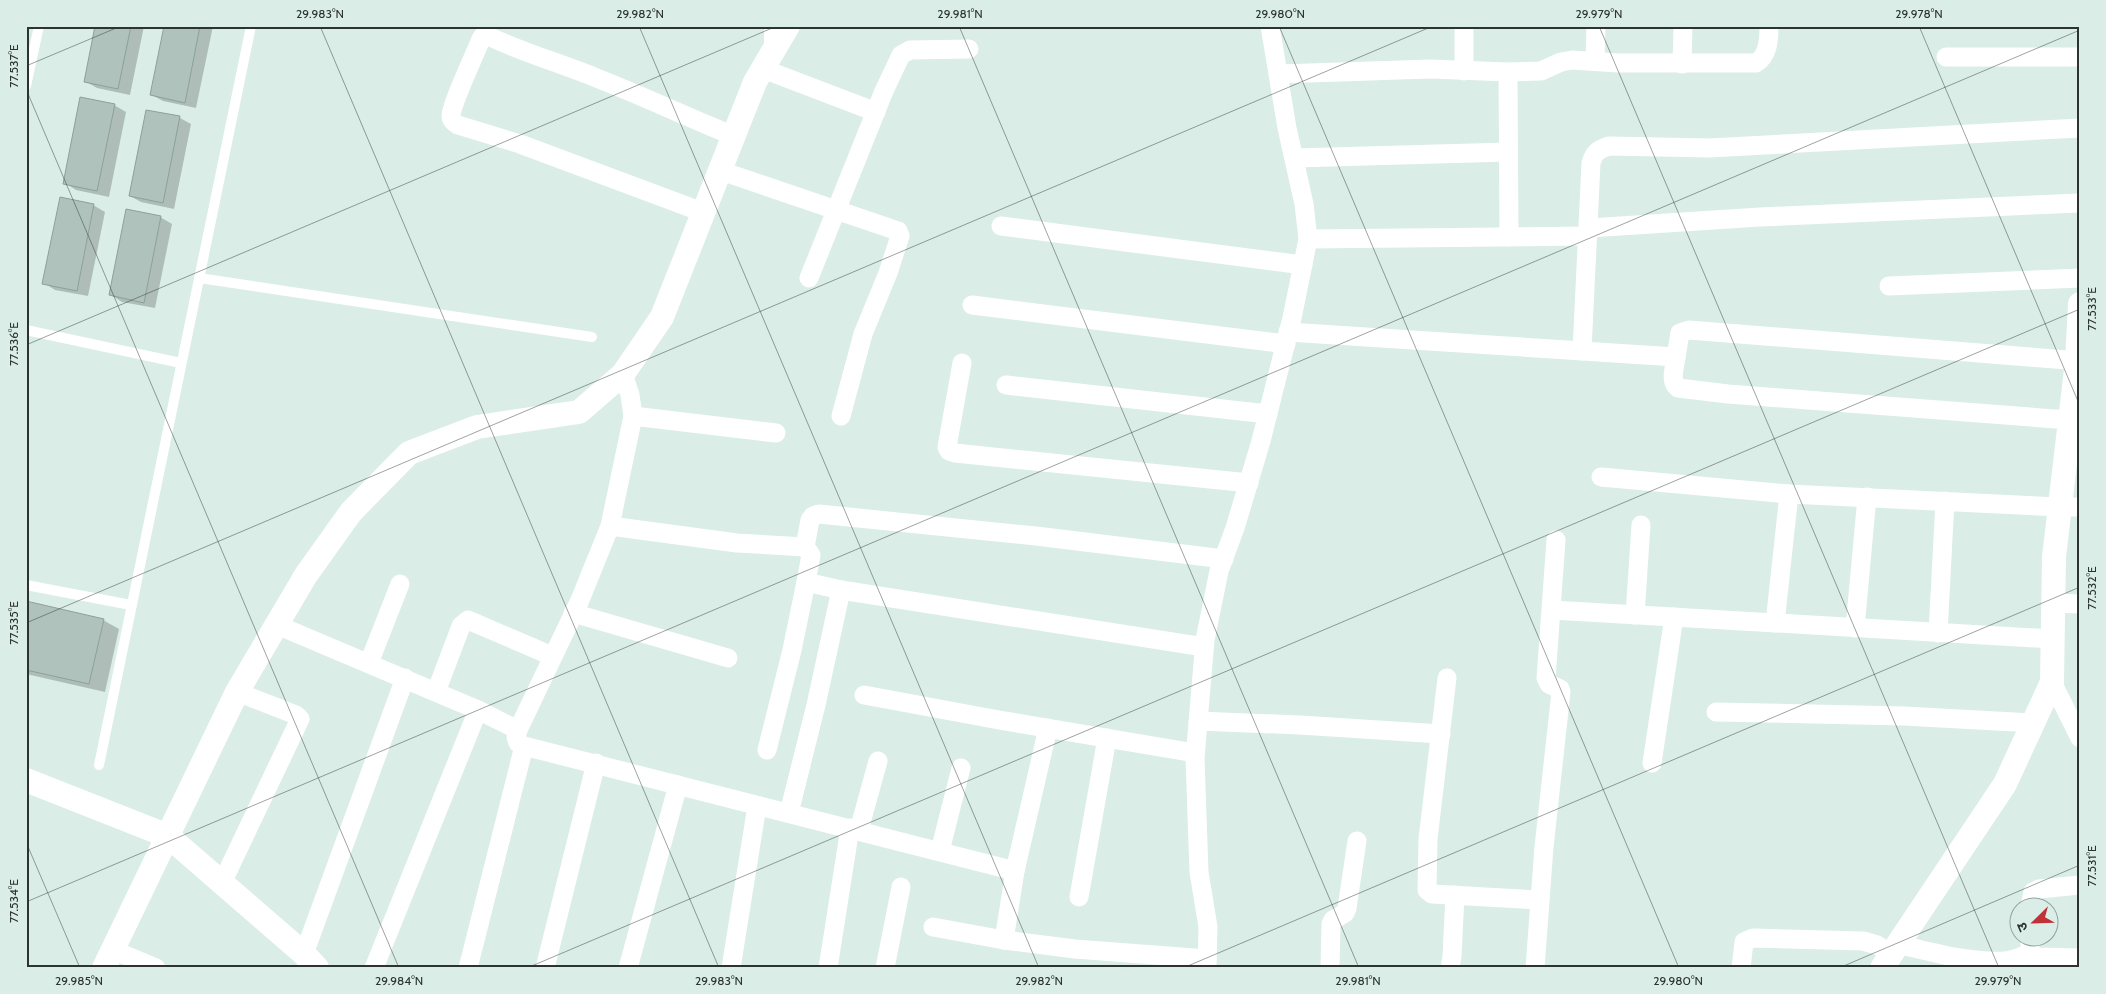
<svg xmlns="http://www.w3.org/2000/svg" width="2106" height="994" viewBox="0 0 2106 994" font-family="Cabin,'Noto Sans Devanagari',sans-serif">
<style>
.shadow{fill:#0003}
.building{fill:#afc2bc;stroke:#8ea09a}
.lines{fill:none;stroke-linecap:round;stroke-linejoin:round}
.service{stroke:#fff;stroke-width:10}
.minor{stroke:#fff;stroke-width:19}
.tertiary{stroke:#fff;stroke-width:24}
.ticks{fill:none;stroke:#2c3330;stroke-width:1;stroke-opacity:0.45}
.neatline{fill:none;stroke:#2c3330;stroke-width:2}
.ticks-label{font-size:12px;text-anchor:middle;fill:#2c3330}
</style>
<rect width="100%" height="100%" fill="#daede7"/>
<g class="shadow">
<path d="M96,26H144L130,95L97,88L85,81Z"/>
<path d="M165,26H213L196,108L163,101L152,95Z"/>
<path d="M114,105L126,112L109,197L76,190L65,183Z"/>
<path d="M180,118L191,124L174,209L141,202L130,196Z"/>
<path d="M93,205L105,212L88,296L55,290L44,283Z"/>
<path d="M160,217L172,224L155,308L122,302L111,295Z"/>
<path d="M26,602L103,620L119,629L105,692L26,674Z"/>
</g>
<g class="building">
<path d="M95,26H131L118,89L84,82Z"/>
<path d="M164,26H200L185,103L150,95Z"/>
<path d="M80,97L115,104L97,191L63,184Z"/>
<path d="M146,110L180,116L163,203L129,196Z"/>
<path d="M60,197L94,204L77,291L42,284Z"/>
<path d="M126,209L161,216L144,303L109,295Z"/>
<path d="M26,601L104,619L89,684L26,670Z"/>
</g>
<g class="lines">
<g class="service">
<path d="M769,47V26"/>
<path d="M26,86L39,26"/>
<path d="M199,278L592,337"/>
<path d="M26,330L181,363"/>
<path d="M26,585L131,605"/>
<path d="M99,765L251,26"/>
</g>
<g class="minor">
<path d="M1946,57H2080"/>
<path d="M1595,61L1596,26"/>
<path d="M1682,64L1683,26"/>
<path d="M763,69L876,112"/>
<path d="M1464,71V26"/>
<path d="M1508,72L1509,237"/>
<path d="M1279,74L1430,69L1508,72L1541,71L1561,62L1572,60L1618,63H1756C1768,56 1769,40 1769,26"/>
<path d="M1295,158L1508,152"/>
<path d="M721,171L898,231L900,236L888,273L863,334L841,416"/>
<path d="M705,213L520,144L458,125C455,123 451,121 451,116C451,105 475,54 481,39L483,36H488C524,53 563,64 599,79C645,97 689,118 734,136"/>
<path d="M1001,226L1303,265"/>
<path d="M1589,228L1760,217L2080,203"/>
<path d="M1308,239L1588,236"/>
<path d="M809,278L884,91L901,55L910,50L969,49"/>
<path d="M1889,286L2080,278"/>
<path d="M972,305L1286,344"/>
<path d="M1288,332L1676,357C1675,367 1669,381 1678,388L1728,394L2069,420"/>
<path d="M1582,351L1591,163C1594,152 1598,150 1609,146L1709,148L2080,128"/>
<path d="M1676,357L1680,333L1689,330L2080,361"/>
<path d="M962,363L947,447L949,451L955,453L1249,483"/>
<path d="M1006,385L1268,414"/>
<path d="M633,416L776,433"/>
<path d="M1601,477L1789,494L2060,507H2080"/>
<path d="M610,526L737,543L805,547L810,520L813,516L819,514L1036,536L1224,559"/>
<path d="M805,547L811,555L806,582"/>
<path d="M2054,603L2080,604"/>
<path d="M1552,610L2053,639"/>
<path d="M573,613L728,658"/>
<path d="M1635,615L1641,525"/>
<path d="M1775,623L1789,494"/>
<path d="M277,625L478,710L518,730L516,737L518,743L524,746L1015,871"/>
<path d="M1855,628L1867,497"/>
<path d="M1938,633L1945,501"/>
<path d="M369,663L400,584"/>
<path d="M1447,678L1428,839L1427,890L1432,894L1539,900"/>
<path d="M2052,682L2080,738"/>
<path d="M436,692L461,626L468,620L552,656"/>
<path d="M864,695L999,720L1195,753"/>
<path d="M1716,712L1904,716L2033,723"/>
<path d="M1198,721L1300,725L1441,734"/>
<path d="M518,730L580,600L610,526L633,416L630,395L623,374"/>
<path d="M767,750L792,650L806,582L841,590"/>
<path d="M1652,763L1674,617"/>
<path d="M789,813L816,705L841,590L1204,647"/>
<path d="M859,830L878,761"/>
<path d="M940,851L961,768"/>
<path d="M222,883L300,719L296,715L237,692"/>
<path d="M1079,897L1107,738"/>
<path d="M2030,906L2033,892L2039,889L2080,885"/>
<path d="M933,927L1004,940L1075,949L1207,959"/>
<path d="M2030,936V953L2033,957L2080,958"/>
<path d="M1004,940L1015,871L1048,728"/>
<path d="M1897,944C1932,952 1968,963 2004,961C2012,961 2022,956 2030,953"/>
<path d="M113,950L156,968"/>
<path d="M304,954L405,678"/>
<path d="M374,968L478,710"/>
<path d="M468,968L524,746"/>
<path d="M545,968L596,763"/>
<path d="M628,968L678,785"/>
<path d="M731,968L757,806"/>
<path d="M828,968L850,828"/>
<path d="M885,968L901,887"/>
<path d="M1207,968L1208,927L1199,872L1195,758L1205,640L1219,571L1235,528L1261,441L1292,318L1308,239L1304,204L1287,128L1270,26"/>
<path d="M1330,968L1331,924L1333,920L1345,913L1347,908L1357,841"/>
<path d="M1450,968L1452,956L1455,895"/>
<path d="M1535,968L1544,847L1561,692L1560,689L1549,684L1546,678L1556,540"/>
<path d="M1741,968L1744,942L1753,938L1863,941L1877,945L1891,954"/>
</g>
<g class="tertiary">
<path d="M26,780L168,836L304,954L317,968"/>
<path d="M104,968L237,692L306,575L351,512L409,453L477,427L579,412L623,374L662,317L755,82L788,26"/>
<path d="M1882,968L2005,784L2052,682L2054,557L2077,361L2080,304"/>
</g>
</g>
<path class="ticks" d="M320,26L719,968M639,26L1039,968M959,26L1359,968M1279,26L1679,968M1599,26L1999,968M1919,26L2080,406M26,66L121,26M26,89L399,968M26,345L777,26M26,623L1433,26M26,842L80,968M26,902L2080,30M527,968L2080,309M1183,968L2080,587M1839,968L2080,865"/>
<rect width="2106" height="994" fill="none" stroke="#daede7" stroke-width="55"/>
<g transform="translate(2034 922) rotate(247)"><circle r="24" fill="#daede7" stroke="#94a39e"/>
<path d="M0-4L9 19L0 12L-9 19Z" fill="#c13138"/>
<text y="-8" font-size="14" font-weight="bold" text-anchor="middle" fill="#2c3330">उ</text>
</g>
<rect x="28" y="28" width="2050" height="938" class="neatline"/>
<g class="ticks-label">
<text x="320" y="18">29.983°N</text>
<text x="640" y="18">29.982°N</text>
<text x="960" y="18">29.981°N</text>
<text x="1280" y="18">29.980°N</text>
<text x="1599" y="18">29.979°N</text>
<text x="1919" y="18">29.978°N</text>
<text transform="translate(14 66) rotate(-90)" y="4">77.537°E</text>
<text transform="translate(2092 309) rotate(-90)" y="4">77.533°E</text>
<text transform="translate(14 344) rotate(-90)" y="4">77.536°E</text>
<text transform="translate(2092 588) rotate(-90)" y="4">77.532°E</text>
<text transform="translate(14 623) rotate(-90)" y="4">77.535°E</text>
<text transform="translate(2092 866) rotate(-90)" y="4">77.531°E</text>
<text transform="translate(14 901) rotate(-90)" y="4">77.534°E</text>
<text x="79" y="985">29.985°N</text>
<text x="399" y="985">29.984°N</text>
<text x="719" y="985">29.983°N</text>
<text x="1039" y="985">29.982°N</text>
<text x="1358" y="985">29.981°N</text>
<text x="1678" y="985">29.980°N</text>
<text x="1998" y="985">29.979°N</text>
</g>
</svg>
